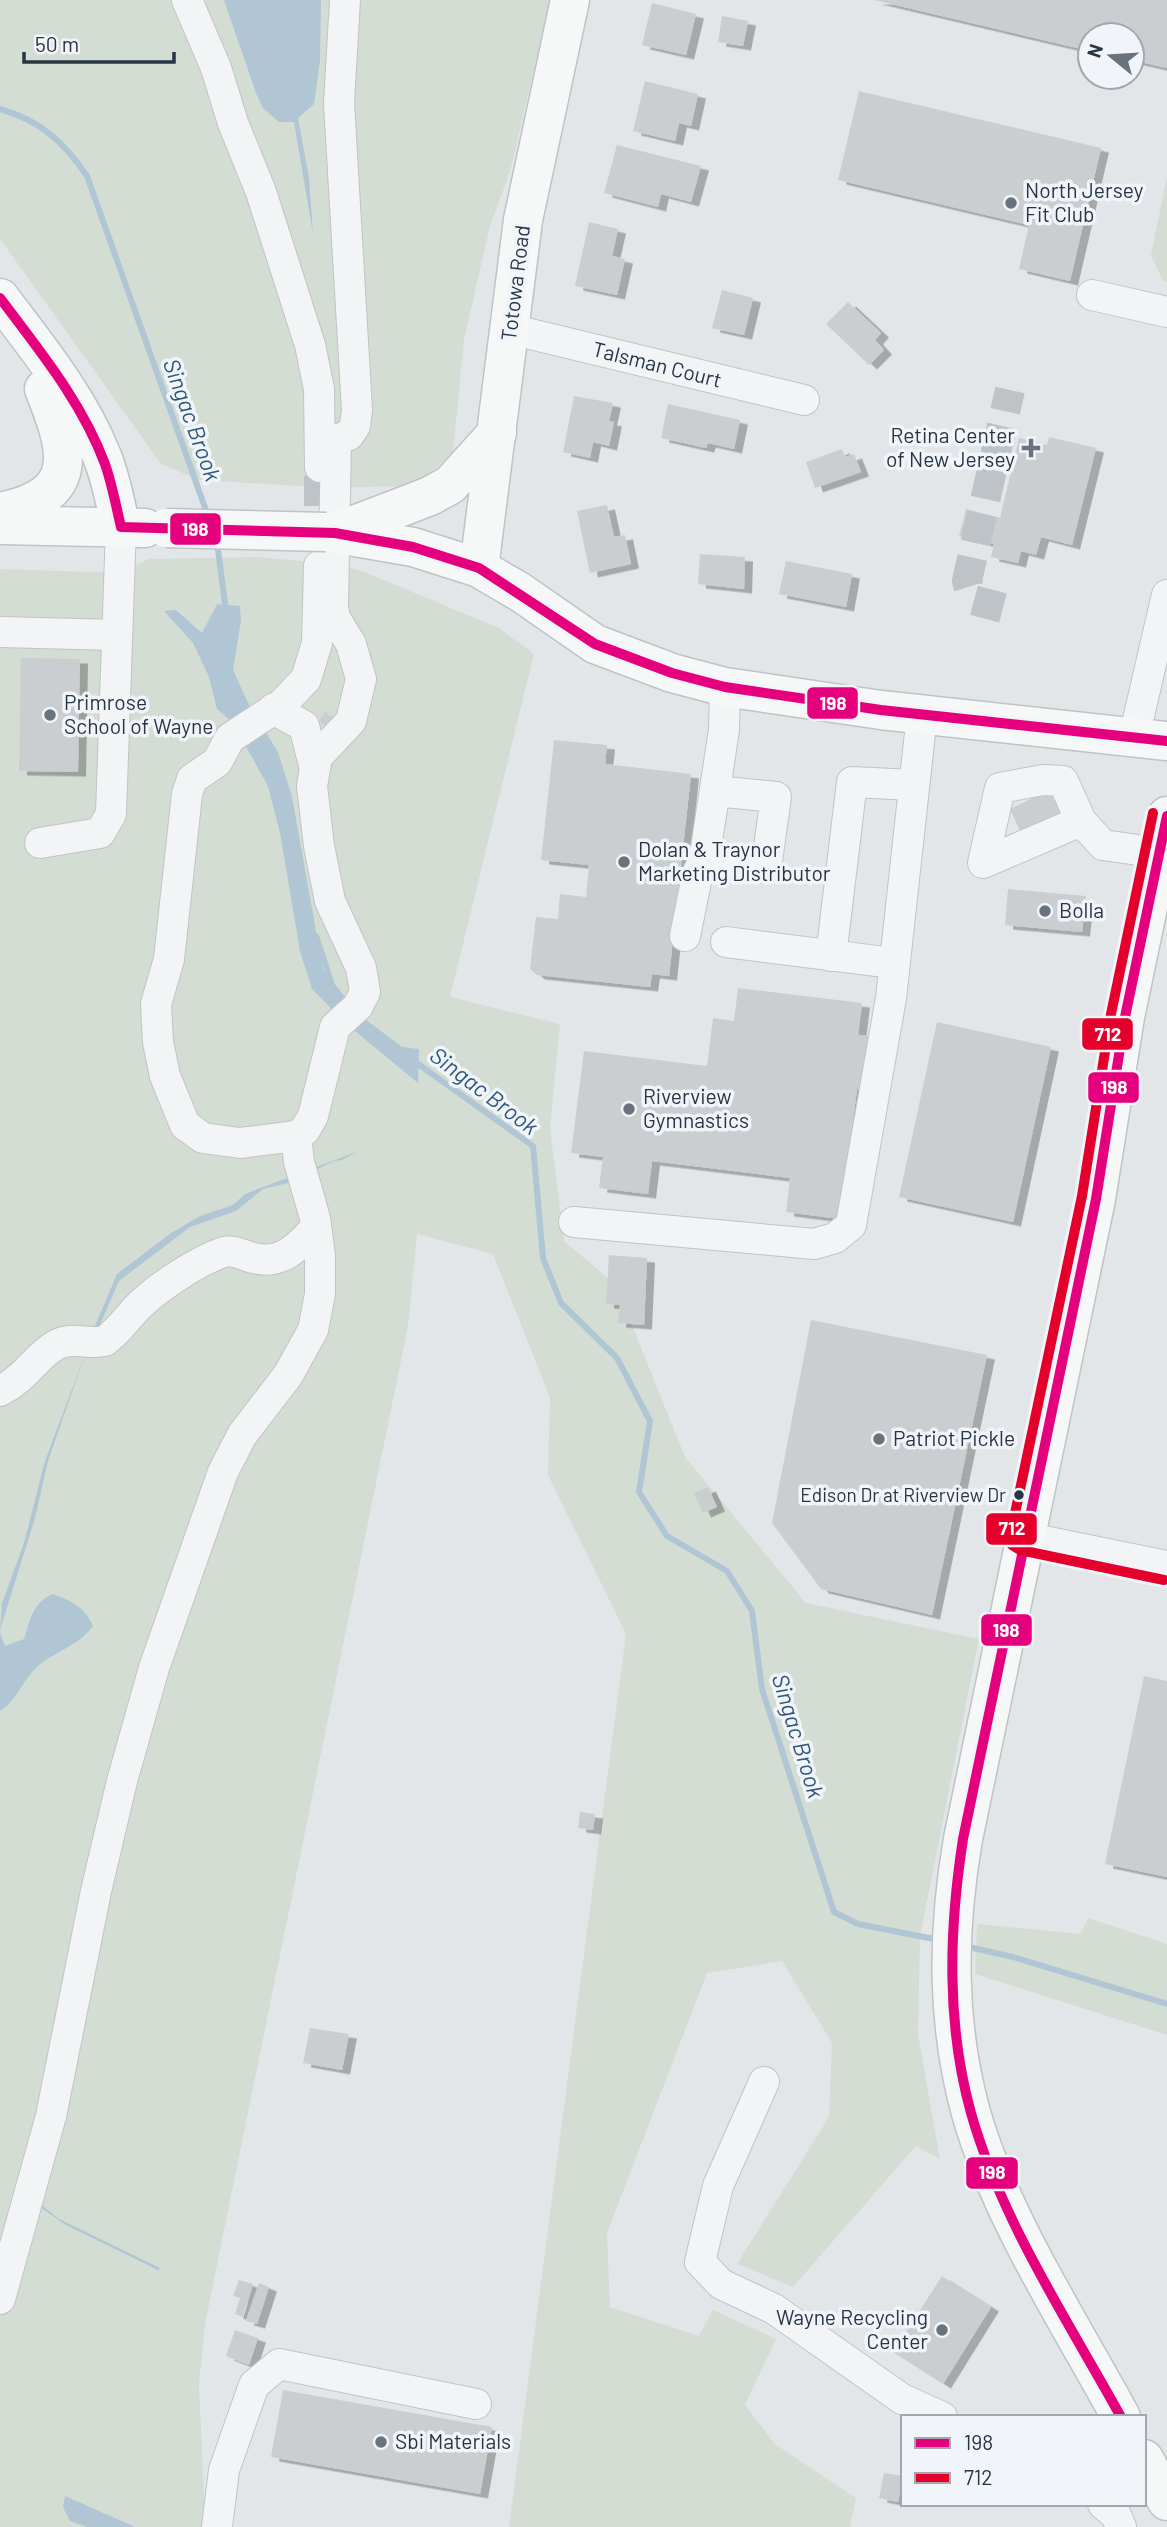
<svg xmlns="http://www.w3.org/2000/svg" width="1167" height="2527" viewBox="0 0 1167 2527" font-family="Barlow,sans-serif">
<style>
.green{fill:#d4ddd3}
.water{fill:#b0c6d4}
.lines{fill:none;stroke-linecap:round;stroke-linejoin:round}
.stream{stroke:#b0c6d4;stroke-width:6}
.building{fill:#cbced1;filter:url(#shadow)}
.minor-tunnel{stroke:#bec3c7;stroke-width:30;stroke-dasharray:30 15;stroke-linecap:butt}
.minor-casing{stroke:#c1c4c6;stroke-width:32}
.major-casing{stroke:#bfc3c6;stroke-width:41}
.minor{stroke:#f2f4f5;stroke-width:30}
.major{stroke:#f6f7f7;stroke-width:38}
.major-bridge-casing{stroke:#bfc3c6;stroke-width:41;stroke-linecap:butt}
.major-bridge{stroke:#f6f7f7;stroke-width:38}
.bus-1-casing{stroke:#f1f4f8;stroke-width:16}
.bus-2-casing{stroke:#f1f4f8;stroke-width:16}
.bus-1{stroke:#e5007d;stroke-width:10}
.bus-2{stroke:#e4002b;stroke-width:10}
.poi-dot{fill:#69737d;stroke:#f1f4f8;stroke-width:2.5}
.bus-dot{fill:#283543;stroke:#f1f4f8;stroke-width:2.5}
.labels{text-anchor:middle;stroke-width:7;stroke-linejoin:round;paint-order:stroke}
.bus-label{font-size:19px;fill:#283543;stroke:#f1f4f8;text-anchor:end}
.poi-label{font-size:21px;fill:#283543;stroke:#f1f4f8;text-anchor:start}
.street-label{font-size:21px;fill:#283543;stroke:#f1f4f8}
.water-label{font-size:23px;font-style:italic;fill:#2f587a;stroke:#f1f4f8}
.line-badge{stroke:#f1f4f8;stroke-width:2.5}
.badge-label{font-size:19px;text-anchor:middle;font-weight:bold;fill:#fff}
</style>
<defs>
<filter id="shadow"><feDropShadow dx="8" dy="4.5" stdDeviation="0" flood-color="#0004"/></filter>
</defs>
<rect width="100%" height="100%" fill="#e3e6e8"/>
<g class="green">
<path d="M0,0H550L510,172L490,226L464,340L453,452L424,479L400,486L334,488L199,480L161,464L0,239Z"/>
<path d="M1167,177V282L1163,281L1151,255Z"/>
<path d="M257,557L324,563L362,571L499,628L534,654L450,997L560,1024L550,1128L564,1241L616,1285L685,1457L806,1603L979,1639L920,1937L918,2034L940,2159L916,2146L793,2287L737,2264L829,2117L832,2043L782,1961L707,1973L607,2233L610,2307L699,2336L713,2310L776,2339L745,2405L775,2444L856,2498L850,2527H509L626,1634L548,1475L550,1398L493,1254L417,1234L408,1326L205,2324L199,2385L205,2521L202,2527H0V569L122,573L148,559Z"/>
<path d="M1088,1918L1167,1944V2035L975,1974L977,1924L1081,1934Z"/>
</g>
<g class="water">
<path d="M224,0H321L320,60L314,104L298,118L309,178L313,234L294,122H279L263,108L256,93Z"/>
<path d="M217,604L240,606L241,620L233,670L250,707L278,752L292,797L323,970L361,1016L402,1047L419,1049L418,1083L350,1027L312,989L300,951L280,833L268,786L233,723L217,709L209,677L193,643L164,611L176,610L202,633Z"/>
<path d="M401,1128L342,1160L334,1161L292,1182L263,1189L236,1211L190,1227L119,1281L97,1332L91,1335L117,1274L171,1233L200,1216L233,1205L245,1194L359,1151Z"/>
<path d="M86,1352L48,1461L35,1518L0,1630L2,1603L24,1543L45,1461Z"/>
<path d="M53,1594C73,1602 84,1606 93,1626C79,1645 57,1651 39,1665C23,1678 18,1700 0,1711V1633L5,1646L24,1639C30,1620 33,1602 53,1594Z"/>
<path d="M39,2203L59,2219L160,2268L158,2270L66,2225L37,2205Z"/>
<path d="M65,2496L135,2527H87L70,2521L63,2507Z"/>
</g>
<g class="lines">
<g class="stream">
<path d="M0,109C41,121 63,141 87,176L208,516"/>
<path d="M217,542L226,612"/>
<path d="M316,936L332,985"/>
<path d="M414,1061L533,1146L543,1258L561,1303L617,1358L650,1421L639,1492L667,1536L727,1571L752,1611L762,1689L834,1912L858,1924L939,1940"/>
<path d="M964,1946L1013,1957L1167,2004"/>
</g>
</g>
<g class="building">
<path d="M874,0H1167V68L1132,60V35H1090V51Z"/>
<path d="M652,3L696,14L686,55L642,45Z"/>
<path d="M722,16L748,21L743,46L718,42Z"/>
<path d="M645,81L698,94L691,126L679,123L675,141L633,131Z"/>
<path d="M859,91L1101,148L1070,281L1019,269L1029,225L838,180Z"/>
<path d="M617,145L701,166L691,202L661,194L658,207L604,193Z"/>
<path d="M589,222L618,229L612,256L625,259L617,295L575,286Z"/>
<path d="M722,290L753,298L744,335L712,328Z"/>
<path d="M848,302L881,333L875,340L884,350L869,365L826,324Z"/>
<path d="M574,396L613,403L609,421L614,422L609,446L593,442L590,458L563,452Z"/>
<path d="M668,404L740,420L734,449L708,443L706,448L661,438Z"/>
<path d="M1049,437L1096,448L1072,545L1041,537L1036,555L1021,551L1018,563L991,557L994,544L959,536L966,509L1000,518L1019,438L1047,445Z"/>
<path d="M842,449L845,457L854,454L861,472L815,488L806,462Z"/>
<path d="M607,505L614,537L625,535L631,564L590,573L577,511Z"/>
<path d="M700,554L745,557L744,589L698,584Z"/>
<path d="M786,561L852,574L846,607L779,594Z"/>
<path d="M21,658L80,659L78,772L19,771Z"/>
<path d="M325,712L337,721L331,730L319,721Z"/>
<path d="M554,740L607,745L605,764L691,774L669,976L652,974L650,987L537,975L530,969L536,917L558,919L560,894L586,897L589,865L541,860Z"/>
<path d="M1060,785L1071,810L1021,833L1010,809Z"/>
<path d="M1008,889L1086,896L1082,932L1005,925Z"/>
<path d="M738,988L862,1003L858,1035L875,1037L868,1090L857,1089L840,1219L786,1212L790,1178L652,1161L648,1194L599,1188L603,1157L571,1153L584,1051L707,1066L713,1018L734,1021Z"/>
<path d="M937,1022L1051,1047L1013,1222L899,1197Z"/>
<path d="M609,1255L647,1258L644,1325L618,1323L620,1305L606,1304Z"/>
<path d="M811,1320L987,1355L932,1615L821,1589L772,1523Z"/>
<path d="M708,1487L717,1507L703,1513L694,1493Z"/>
<path d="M1144,1676L1167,1681V1877L1105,1864Z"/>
<path d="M580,1812L595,1814L593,1830L578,1828Z"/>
<path d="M310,2028L349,2034L342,2070L303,2063Z"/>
<path d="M942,2276L991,2307L943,2384L893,2352Z"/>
<path d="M239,2280L253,2284L243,2317L235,2314L240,2298L233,2296Z"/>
<path d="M259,2283L269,2287L257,2324L246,2321Z"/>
<path d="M235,2330L258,2338L249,2365L226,2356Z"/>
<path d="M283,2390L492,2427L480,2494L271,2457Z"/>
<path d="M884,2473L903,2476L898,2502L879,2498Z"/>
</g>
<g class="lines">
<g class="minor-tunnel">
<path d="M319,551V476"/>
<path d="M1003,608L973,600L967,581L1010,390"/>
</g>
<defs>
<g id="minor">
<path d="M187,0L216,68L233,123L261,192L310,345L319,389L320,467"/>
<path d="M1092,295L1167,312"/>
<path d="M510,329L804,400"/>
<path d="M319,566L317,643L306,679L282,704L230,738L217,762L192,779L187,794L169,959L156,1004L158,1042L165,1076L185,1125L203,1138L240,1143L296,1136L305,1130L313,1116L335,1027L358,1006L365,992L361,968L330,901L319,846L312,786L317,757L351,721L361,679L351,644L335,618L333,607L336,440L349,435L355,426L357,410L339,103L345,0"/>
<path d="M0,632L117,635"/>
<path d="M273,709L304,726L314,765"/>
<path d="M1134,737L1167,595"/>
<path d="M715,791L776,797L766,868L704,861L724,730L725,687"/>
<path d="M1081,821L983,863L1000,788L1043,780L1063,781L1081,821L1103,845L1159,853"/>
<path d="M40,843L100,833L111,814L121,527"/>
<path d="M685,936L698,872L704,861"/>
<path d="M726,942L893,963"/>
<path d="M831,956L852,782L913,785"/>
<path d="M574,1222L814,1244L835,1238L851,1225L891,998L922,715"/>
<path d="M0,1391C27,1377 35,1357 56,1345C71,1336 89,1345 105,1341C117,1332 125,1321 135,1310C153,1290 196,1262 221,1253C231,1249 238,1253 247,1256C278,1268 297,1249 316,1227"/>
<path d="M1024,1537L1167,1566"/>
<path d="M764,2082L718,2186L700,2262L721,2284L774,2309L902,2399L942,2417"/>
<path d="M0,2299L51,2116L96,1891L122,1781L154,1668L223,1472L242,1435L288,1375L313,1330L320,1294V1255L315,1218L299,1162L296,1136"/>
<path d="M1103,2504L1116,2515L1121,2527"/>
<path d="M217,2527L224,2470L254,2385L279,2364L476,2404"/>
</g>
<g id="major">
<path d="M0,298C37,347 78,397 101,454C111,477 115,503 121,527"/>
<path d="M0,512C82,496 69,451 44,389"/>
<path d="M0,525L145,528"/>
<path d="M326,532L413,547L479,568L520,592L595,644L672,673L725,687L881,710L1167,741"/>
<path d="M336,532L430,496L450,485L497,433"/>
<path d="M479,568L523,220L570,0"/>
<path d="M1121,2417C1069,2321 1001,2218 971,2113C946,2022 947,1932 963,1839L1096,1199L1125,1017L1167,816"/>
<path d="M1144,2459L1167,2501"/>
</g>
</defs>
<use href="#minor" class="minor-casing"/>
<use href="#major" class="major-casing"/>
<use href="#minor" class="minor"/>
<use href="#major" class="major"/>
<defs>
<path id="major-bridge" d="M166,528L326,532"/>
</defs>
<use href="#major-bridge" class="major-bridge-casing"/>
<use href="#major-bridge" class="major-bridge"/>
<defs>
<g id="bus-1">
<path d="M0,298C39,350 82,402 105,464C112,484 116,506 121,527L335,533L413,547L479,568L595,644L672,673L725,687L881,710L1167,741"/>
<path d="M1121,2417C1067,2319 1002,2222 971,2113C946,2023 949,1930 963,1839L1096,1199L1125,1017L1167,816"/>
</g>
<path id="bus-2" d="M1153,813L1111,1014L1082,1196L1010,1537L1012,1545L1020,1550L1164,1580"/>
</defs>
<use href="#bus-1" class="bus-1-casing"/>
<use href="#bus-2" class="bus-2-casing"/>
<use href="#bus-1" class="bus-1"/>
<use href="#bus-2" class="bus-2"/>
</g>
<g class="poi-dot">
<circle cx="1011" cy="203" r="7"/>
<path d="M1027.5 437.5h7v7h7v7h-7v7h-7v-7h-7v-7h7z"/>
<circle cx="50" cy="715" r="7"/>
<circle cx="624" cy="862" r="7"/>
<circle cx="1045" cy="911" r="7"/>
<circle cx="629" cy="1109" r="7"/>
<circle cx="879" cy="1439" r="7"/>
<circle cx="942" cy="2330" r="7"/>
<circle cx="381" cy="2442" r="7"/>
</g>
<circle class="bus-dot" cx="1019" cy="1495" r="6"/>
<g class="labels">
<g class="bus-label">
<text x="1006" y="1502">Edison Dr at Riverview Dr</text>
</g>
<g class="poi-label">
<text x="1025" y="198">North Jersey<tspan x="1025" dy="24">Fit Club</tspan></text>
<text x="1015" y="443" text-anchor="end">Retina Center<tspan x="1015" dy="24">of New Jersey</tspan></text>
<text x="64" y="710">Primrose<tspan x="64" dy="24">School of Wayne</tspan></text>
<text x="638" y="857">Dolan &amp; Traynor<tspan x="638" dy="24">Marketing Distributor</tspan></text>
<text x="1059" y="918">Bolla</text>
<text x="643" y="1104">Riverview<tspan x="643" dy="24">Gymnastics</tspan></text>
<text x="893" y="1446">Patriot Pickle</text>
<text x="928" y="2325" text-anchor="end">Wayne Recycling<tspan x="928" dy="24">Center</tspan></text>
<text x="395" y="2449">Sbi Materials</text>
</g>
<g class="street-label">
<text transform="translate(516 283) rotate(-83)" y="7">Totowa Road</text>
<text transform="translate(657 365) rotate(14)" y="7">Talsman Court</text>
</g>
<g class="water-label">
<text transform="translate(192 420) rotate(70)" y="8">Singac Brook</text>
<text transform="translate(484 1091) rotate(37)" y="8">Singac Brook</text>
<text transform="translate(798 1736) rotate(73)" y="8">Singac Brook</text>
</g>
</g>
<g class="line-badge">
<rect x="169" y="512" width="53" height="34" rx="7" fill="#e5007d"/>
<rect x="806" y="686" width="53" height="34" rx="7" fill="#e5007d"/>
<rect x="1081" y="1017" width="53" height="34" rx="7" fill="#e4002b"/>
<rect x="1087" y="1071" width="53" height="33" rx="7" fill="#e5007d"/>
<rect x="985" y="1512" width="53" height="34" rx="7" fill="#e4002b"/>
<rect x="980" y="1613" width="53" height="34" rx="7" fill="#e5007d"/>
<rect x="965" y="2156" width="54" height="34" rx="7" fill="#e5007d"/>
</g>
<g class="badge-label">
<text x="195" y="536">198</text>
<text x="833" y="710">198</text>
<text x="1108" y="1041">712</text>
<text x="1114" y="1094">198</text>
<text x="1012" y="1535">712</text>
<text x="1006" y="1637">198</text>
<text x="992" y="2179">198</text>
</g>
<rect x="901" y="2415" width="245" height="91" fill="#f1f4f8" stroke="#a1a8b0" stroke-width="2"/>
<rect x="915" y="2438" width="35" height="10" fill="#e5007d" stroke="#a1a8b0" stroke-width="2"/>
<text x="964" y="2450" font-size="21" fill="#283543">198</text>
<rect x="915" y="2473" width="35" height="10" fill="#e4002b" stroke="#a1a8b0" stroke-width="2"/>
<text x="964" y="2485" font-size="21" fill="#283543">712</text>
<g transform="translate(1111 56) rotate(288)"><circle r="33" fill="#f1f4f8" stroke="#a1a8b0" stroke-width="2"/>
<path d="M0-5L12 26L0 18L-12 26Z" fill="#69737d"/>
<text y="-10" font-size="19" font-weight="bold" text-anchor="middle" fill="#283543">N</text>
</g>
<path d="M24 52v10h150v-10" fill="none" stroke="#283543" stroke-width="3.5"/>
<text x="35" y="52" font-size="21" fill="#283543" stroke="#f1f4f8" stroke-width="5" paint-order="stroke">50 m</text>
</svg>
